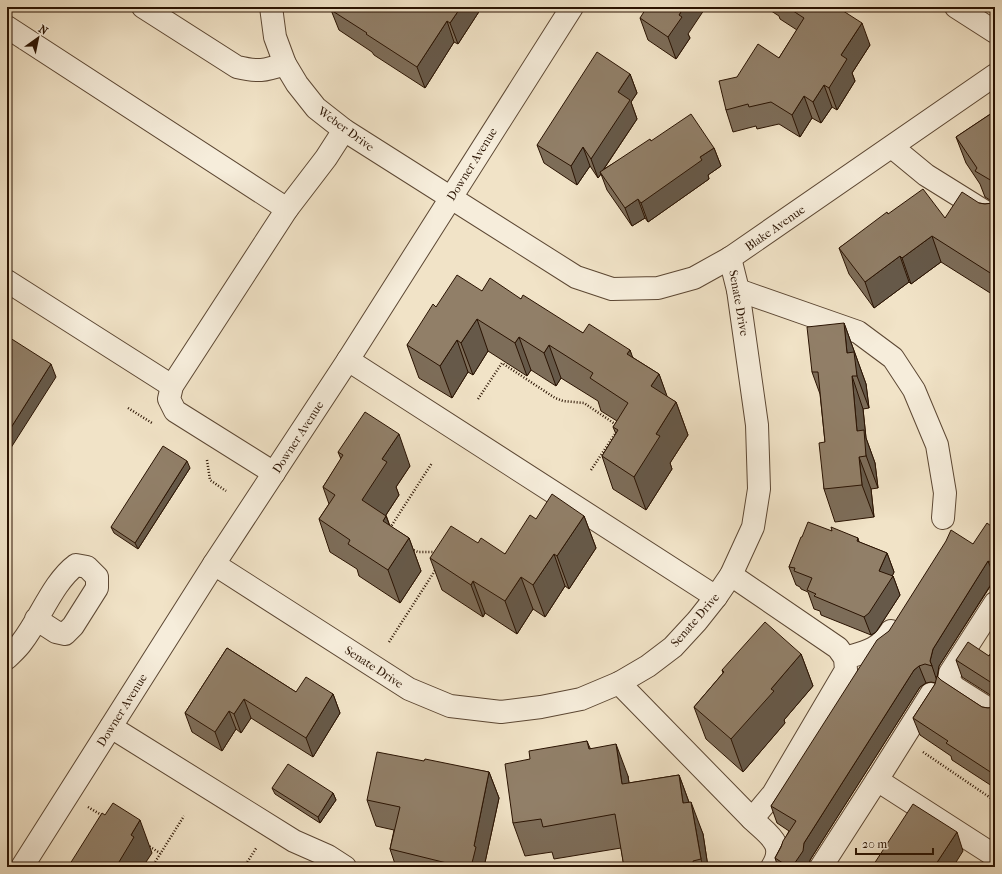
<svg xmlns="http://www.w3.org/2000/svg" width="1002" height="874" viewBox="0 0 1002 874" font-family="'IM FELL French Canon',serif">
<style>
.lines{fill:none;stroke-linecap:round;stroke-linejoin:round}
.minor-casing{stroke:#5c4733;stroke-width:24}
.path{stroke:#2a1302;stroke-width:2.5;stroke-dasharray:1 2;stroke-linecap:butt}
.minor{stroke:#f6eddb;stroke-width:22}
.wall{fill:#7d6d59;stroke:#2a1302}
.shaded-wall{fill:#665949;stroke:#2a1302}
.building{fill:#917f68;stroke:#2a1302}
.labels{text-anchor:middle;stroke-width:3.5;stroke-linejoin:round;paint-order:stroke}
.street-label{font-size:12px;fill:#2a1302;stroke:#f6eddb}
</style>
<rect width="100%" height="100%" fill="#f1e3c7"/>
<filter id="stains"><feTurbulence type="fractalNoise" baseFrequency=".005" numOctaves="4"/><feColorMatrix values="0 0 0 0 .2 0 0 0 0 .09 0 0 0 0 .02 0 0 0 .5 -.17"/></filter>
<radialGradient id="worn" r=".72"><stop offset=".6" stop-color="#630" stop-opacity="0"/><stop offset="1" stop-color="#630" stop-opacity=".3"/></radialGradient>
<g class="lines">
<defs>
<g id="minor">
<path d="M143,7L237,67C258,72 264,71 285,64"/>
<path d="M271,7L275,37L285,64L297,84L316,108L344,130L576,277L612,289L658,288L694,278L730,258L995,75"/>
<path d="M956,7L995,32"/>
<path d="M7,27L287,209"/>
<path d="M892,147L926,175L995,218"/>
<path d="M7,281L172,386"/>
<path d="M738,290L858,332L893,358L914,390L937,445L945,493L943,518"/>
<path d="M348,360L716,597"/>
<path d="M274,473L175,411L169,399L172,386L287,209L326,158L344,130"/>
<path d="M214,564L409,689L450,706L501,712L541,707L581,699L619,683L648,666L673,647L697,621L716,597L731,575L753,527L759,489L757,425L738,290L730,258"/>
<path d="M995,603L950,673L949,680L954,687L995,713"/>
<path d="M7,658C12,653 18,648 22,642C40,619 53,582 76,565L87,567L97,577V588L73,626L65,634L56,632L36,619"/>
<path d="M845,658C865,652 879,650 891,631"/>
<path d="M619,683L752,819L773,794L846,670L845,658L838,648L731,575"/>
<path d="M111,727L294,841L328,856L345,867"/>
<path d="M877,780L931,694"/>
<path d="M752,819C767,834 787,844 772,867"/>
<path d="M22,867L214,564L348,360L572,7"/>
<path d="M821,867L877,780L995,856"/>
</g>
</defs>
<use href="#minor" class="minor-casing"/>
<g class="path">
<path d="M478,399L502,363L555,398L563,401L584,403L618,426"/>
<path d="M128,408L152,423"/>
<path d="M207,460L210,480L226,491"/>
<path d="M591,470L617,431"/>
<path d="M390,528L432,463"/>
<path d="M411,549L418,552H435"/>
<path d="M389,642L436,569"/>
<path d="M923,752L995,801"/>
<path d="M88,807L103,816"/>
<path d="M147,845L160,853"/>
<path d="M152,867L184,816"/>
<path d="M244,867L257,847"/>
</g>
<use href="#minor" class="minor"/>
</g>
<g class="wall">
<path d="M333,7H482L458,44L454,42L425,88L374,55L372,52L339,30L331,10Z"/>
<path d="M765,7H837L870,45L852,73L855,81L837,110L832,107L821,123L812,118L800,137L779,124L757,129L756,126L733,132L726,110L737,77L779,58L797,30L780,19L779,16Z"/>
<path d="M640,18L688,34L690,38L676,59L648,40Z"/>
<path d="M630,74L637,93L631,102L637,119L604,169L651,141L714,148L721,166L708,175L709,179L648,222L645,218L632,226L607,190L601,174L598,178L590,166L577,185L544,163L537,145Z"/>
<path d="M995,111V296L941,262L911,284L909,282L874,308L849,274L839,248L888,214L945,218L979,203L985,204L992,203L993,202L985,197L980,184L966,163L956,137Z"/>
<path d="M482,291L521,299L583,333L630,350L632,357L659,374L667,397L676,402L688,435L670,463L672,469L646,510L613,489L602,456L616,434L613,427L617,421L601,411L598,401L561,378L556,386L531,370L527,376L488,351L473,375L468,372L452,398L419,378L407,345L436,307Z"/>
<path d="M844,323L866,384L869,408L863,409L866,438L875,463L878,488L871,489L874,517L835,522L824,489L825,442L820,394L812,372Z"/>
<path d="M338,452L410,466L396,487L399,495L386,515L390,526L409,538L421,571L400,603L359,576L357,569L330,552L319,519L329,504L323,487L341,459Z"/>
<path d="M190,468L138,549L114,533L111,527Z"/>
<path d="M584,516L596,548L569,589L565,586L545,617L533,609L517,634L485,613L483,617L442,590L430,558L505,554L536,519Z"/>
<path d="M995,529V579L939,666L937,678L982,707L988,708L994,707L995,706V788L952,760L951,756L920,735L913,718L936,683L931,682L926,683L920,687L810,860L809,867H778L775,858L789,831L777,823L771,806L889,631L973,544Z"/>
<path d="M832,531L858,538L859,542L887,553L894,572L892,576H893L900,595L876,632L871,635L821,615L820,611L814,609L808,592L801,589L800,587L796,585L789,567L802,537Z"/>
<path d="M995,646V698L962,677L956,660L989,656Z"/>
<path d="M227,648L296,692L333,694L340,713L313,757L251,718L241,733L236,729L222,751L192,732L185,713Z"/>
<path d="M801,654L813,686L784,720L785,723L743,772L706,739L694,707L723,673L722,670Z"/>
<path d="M587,741L590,748L628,776L629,783L679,775L689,802L703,834L708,867H624L621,848L554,859L552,852L525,856L513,823L530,759Z"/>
<path d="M424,761L489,772L499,798L484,867H396L390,849L394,830L376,826L367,800Z"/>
<path d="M272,788L333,793L336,800L320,823L275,794Z"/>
</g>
<g class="shaded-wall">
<path d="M461,7H482L458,44L450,23Z"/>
<path d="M684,7H706L688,34L690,38L676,59L668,37L679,15Z"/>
<path d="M447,21L454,42L425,88L417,67Z"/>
<path d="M862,23L870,45L852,73L855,81L837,110L829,88L841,55Z"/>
<path d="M630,74L637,93L631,102L637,119L601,173L600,172L601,174L598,178L591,159L618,92Z"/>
<path d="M824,85L832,107L821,123L813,102Z"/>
<path d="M804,96L812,118L800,137L792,115Z"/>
<path d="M583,147L590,166L577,185L571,166Z"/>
<path d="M714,148L721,166L708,175L709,179L648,222L641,203L700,157Z"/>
<path d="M638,199L645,218L632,226L625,208Z"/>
<path d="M932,236L941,262L911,284L902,258Z"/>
<path d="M900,256L909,282L874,308L865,282Z"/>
<path d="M477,319L488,351L473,375L461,343Z"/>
<path d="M844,323L866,384L869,408L857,376L847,353Z"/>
<path d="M519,337L531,370L527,376L515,343Z"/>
<path d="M457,340L468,372L452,398L440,366Z"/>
<path d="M549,345L561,378L556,386L544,353Z"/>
<path d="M630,350L642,383L627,354Z"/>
<path d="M51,364L56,377L7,454V434Z"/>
<path d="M659,374L671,407L651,386Z"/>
<path d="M852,376L863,409L866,438L875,463L878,488L857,431Z"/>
<path d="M676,402L688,435L670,463L672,469L646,510L634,477L656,434Z"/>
<path d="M399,434L410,466L396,487L399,495L374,533L362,500L382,459Z"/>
<path d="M859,457L871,489L874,517L862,485Z"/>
<path d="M187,461L190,468L138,549L135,543Z"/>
<path d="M386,516L398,548L383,521Z"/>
<path d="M584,516L596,548L569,589L557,556Z"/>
<path d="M409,538L421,571L400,603L388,570Z"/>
<path d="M887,553L894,572L891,579L893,576L900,595L876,632L871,635L864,617L879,571Z"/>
<path d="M554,554L565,586L545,617L533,585Z"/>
<path d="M988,561L995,578L939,666L937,678L938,684L932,666L930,661L933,649Z"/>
<path d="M521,577L533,609L517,634L505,601Z"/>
<path d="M473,581L485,613L483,617L471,585Z"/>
<path d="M801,654L813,686L784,720L785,723L743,772L731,739L771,689Z"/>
<path d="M919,666L926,683L920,687L810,860L809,867H792L804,843L914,670Z"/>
<path d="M333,694L340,713L313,757L306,738Z"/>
<path d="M244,699L251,718L241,733L234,714Z"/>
<path d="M229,711L236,729L222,751L215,732Z"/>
<path d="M616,744L628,776L634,817L622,784Z"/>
<path d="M489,772L499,798L484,867H471L474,846Z"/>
<path d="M679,775L691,808L683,803Z"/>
<path d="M333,793L336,800L320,823L318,817Z"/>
<path d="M691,802L703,834L708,867H703L701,859Z"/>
<path d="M140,820L152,853L144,865L145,867H116L131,835Z"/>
<path d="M957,832L963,851L953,867H934Z"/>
</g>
<g class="building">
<path d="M333,7H461L450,23L447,21L417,67L366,34L367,33L331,10Z"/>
<path d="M647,7H684L679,15L682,17L668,37L640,18Z"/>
<path d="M787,7H837L862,23L841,55L847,59L829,88L824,85L813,102L804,96L792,115L771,102L749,107L748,104L726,110L719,81L737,77L758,44L779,58L804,18Z"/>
<path d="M597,52L630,74L618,92L630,100L591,159L583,147L571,166L537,145Z"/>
<path d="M995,111V185L992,181L975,171L977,168L956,137Z"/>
<path d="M691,114L714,148L700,157L702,160L641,203L638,199L625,208L600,172L650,139L651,141Z"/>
<path d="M923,189L945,218L962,192L979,203L985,204L992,203L995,200V276L932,236L902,258L900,256L865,282L839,248L887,212L888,214Z"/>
<path d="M457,275L482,291L490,278L521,299L523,295L583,333L589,324L630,350L627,354L659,374L651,386L676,402L656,434L660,436L634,477L602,456L618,430L613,427L628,403L590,378L593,373L549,345L544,353L519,337L515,343L477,319L461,343L457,340L440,366L407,345L433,304L436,307Z"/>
<path d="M844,323L847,353L854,352L857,376H852L857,431L864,430L866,456L859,457L862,485L824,489L819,443L825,442L818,372H812L807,327Z"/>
<path d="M7,336L51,364L7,434Z"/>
<path d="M365,412L399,434L382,459L387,462L362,500L386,516L383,521L409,538L388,570L348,544L350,540L319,519L335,495L323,487L343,455L338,452Z"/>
<path d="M163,446L187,461L135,543L111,527Z"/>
<path d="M552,494L584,516L557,556L554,554L533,585L521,577L505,601L473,581L471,585L430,558L451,526L478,543L481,538L505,554L530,515L536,519Z"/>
<path d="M808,522L832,531L831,527L858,538L857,541L887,553L879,571L893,576L869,613L864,617L814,596L816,594L807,590L812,578L794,571L795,568L789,567L801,537H802Z"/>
<path d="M987,523L995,529V565L988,561L933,649L930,661L932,666L925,664L919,666L914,670L804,843L803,851L792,867H789L775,858L781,847L783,841L796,821L771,806L877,640L889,631L946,541L951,530L973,544Z"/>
<path d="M765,622L801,654L771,689L774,691L731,739L694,707L724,672L722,670Z"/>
<path d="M968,642L989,656L995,646V685L956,660Z"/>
<path d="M227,648L296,692L306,677L333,694L306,738L244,699L234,714L229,711L215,732L185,713Z"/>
<path d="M937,676L941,680L982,707L988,708L994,707L995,706V775L946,743L948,741L913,718L935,684Z"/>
<path d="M587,741L589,749L616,744L622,784L679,775L683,803L691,802L701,859L693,861L694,867H624L615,814L543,827L541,819L513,823L505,764L530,759L529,751Z"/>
<path d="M377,752L424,761L425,759L489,772L474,846L476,847L471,867H463L390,849L400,807L367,800Z"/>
<path d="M288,764L333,793L318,817L272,788Z"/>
<path d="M113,803L140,820L131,835L134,837L116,867H68L102,813L105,815Z"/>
<path d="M913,804L957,832L934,867H872Z"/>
</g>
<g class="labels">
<g class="street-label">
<text transform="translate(346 129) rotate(36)" y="4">Weber Drive</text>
<text transform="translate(472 164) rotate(-58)" y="4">Downer Avenue</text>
<text transform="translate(775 228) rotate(-35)" y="4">Blake Avenue</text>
<text transform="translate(739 303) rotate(80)" y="4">Senate Drive</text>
<text transform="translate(298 437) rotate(-57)" y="4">Downer Avenue</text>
<text transform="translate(695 620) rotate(-49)" y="4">Senate Drive</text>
<text transform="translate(374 667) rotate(33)" y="4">Senate Drive</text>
<text transform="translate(122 710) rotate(-58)" y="4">Downer Avenue</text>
</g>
</g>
<rect width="1002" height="874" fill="none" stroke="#f1e3c7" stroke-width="24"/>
<rect x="8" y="8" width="986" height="858" fill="none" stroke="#2a1302" stroke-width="2"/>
<rect x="12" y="12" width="978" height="850" fill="none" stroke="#2a1302"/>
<g transform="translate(38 38) rotate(33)" stroke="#f6eddb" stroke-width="3" paint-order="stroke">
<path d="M0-3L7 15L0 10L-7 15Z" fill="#2a1302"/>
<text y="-6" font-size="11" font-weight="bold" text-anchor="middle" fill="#2a1302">N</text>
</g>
<path d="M856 848v6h77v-6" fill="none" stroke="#2a1302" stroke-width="2"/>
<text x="862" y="848" font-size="12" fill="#2a1302" stroke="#f6eddb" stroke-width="3" paint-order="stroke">20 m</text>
<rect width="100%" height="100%" filter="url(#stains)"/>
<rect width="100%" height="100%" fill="url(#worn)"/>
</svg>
